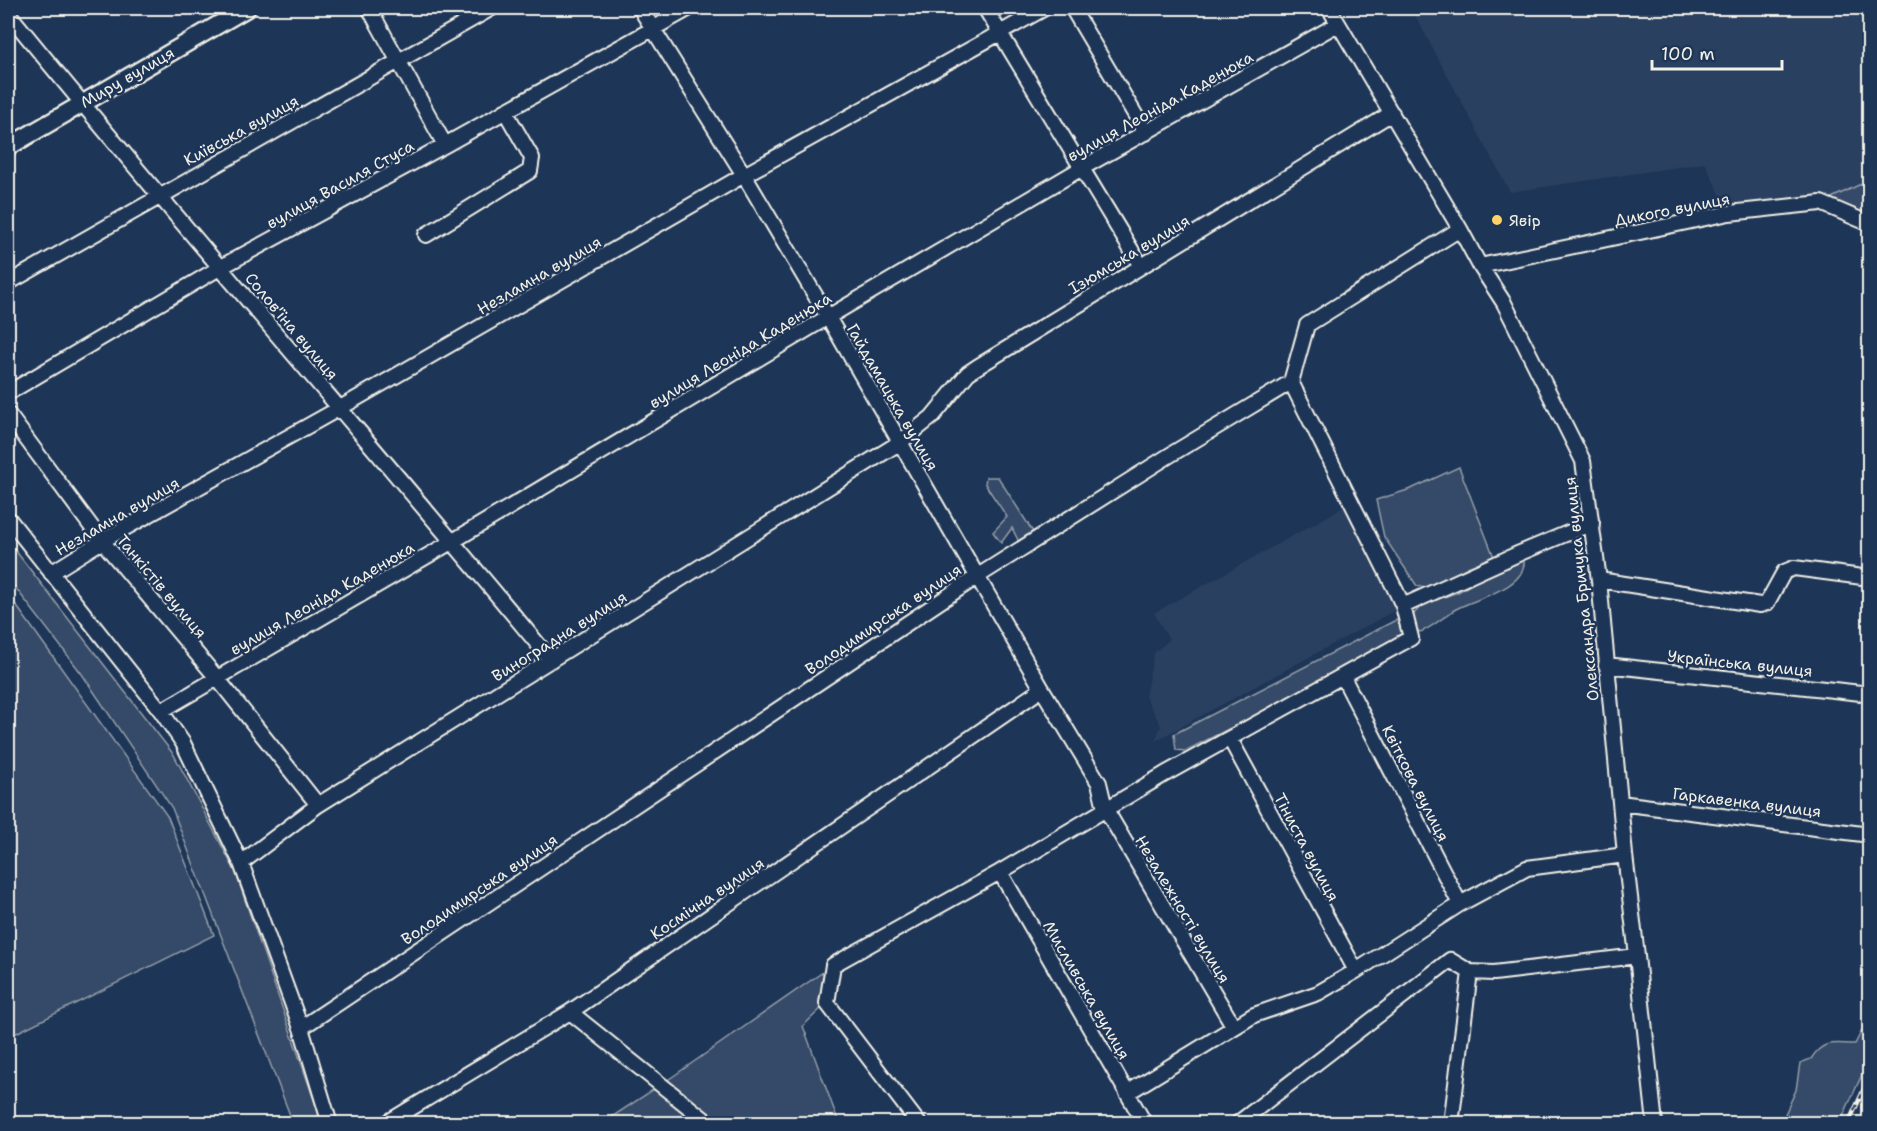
<svg xmlns="http://www.w3.org/2000/svg" width="1877" height="1131" viewBox="0 0 1877 1131" font-family="'Shantell Sans',sans-serif">
  <style>
    .built { fill: #2a4060 }
    .green { fill: #354a67; stroke: #949ea8; stroke-width: 1.5 }
    .lines { fill: none; stroke-linecap: round; stroke-linejoin: round }
    .minor-casing { stroke: #f4f1e8; stroke-width: 18 }
    .major-casing { stroke: #f4f1e8; stroke-width: 21 }
    .minor { stroke: #1d3557; stroke-width: 14 }
    .major { stroke: #1d3557; stroke-width: 16 }
    .rail-casing { stroke: #f4f1e8; stroke-width: 4.5 }
    .rail { stroke: #1d3557; stroke-width: 2; stroke-dasharray: 7; stroke-linecap: butt }
    .poi-dot { fill: #ffd166; stroke: #1d3557; stroke-width: 2 }
    .labels { text-anchor: middle; stroke-width: 5; stroke-linejoin: round; paint-order: stroke }
    .street-label { font-size: 16px; fill: #f4f1e8; stroke: #1d3557 }
    .poi-label { font-size: 16px; fill: #f4f1e8; stroke: #1d3557; text-anchor: start }
  </style>
  <rect width="100%" height="100%" fill="#1d3557"/>
  <filter id="ink" filterUnits="userSpaceOnUse"><feTurbulence type="fractalNoise" baseFrequency=".0167" numOctaves="2"/><feDisplacementMap in="SourceGraphic" scale="12" xChannelSelector="R" yChannelSelector="G"/><feConvolveMatrix kernelMatrix="1 2 1 2 8 2 1 2 1" color-interpolation-filters="sRGB"/></filter>
  <g filter="url(#ink)">
    <path class="built" d="M1411 8H1869V179L1821 203 1729 213 1705 163 1510 192Z
      M1353 502 1403 606 1155 741 1161 726 1145 696 1154 653 1169 640 1154 613Z"/>
    <path class="green" d="M1869 179V224L1821 203 1863 183Z
      M1459 467 1494 557 1468 567 1428 588 1417 586 1384 537 1376 500 1411 489Z
      M986 477H998L1035 535 1020 544 1012 528 1001 543 993 532 1007 517 985 484Z
      M8 541 174 755 235 871 322 1123H293L172 808 82 674 8 578Z
      M1518 557 1524 559C1528 588 1476 598 1456 609 1444 616 1432 628 1420 632L1415 628 1412 621 1413 615 1422 605 1458 592Z
      M8 594 168 817 214 935 8 1037Z
      M1396 620 1404 631 1370 657 1185 751 1176 750 1174 734Z
      M833 965 827 1003 803 1026 839 1123 601 1124 662 1084Z
      M1869 1017V1059L1840 1123H1781L1796 1090 1800 1063 1811 1059C1823 1039 1834 1044 1855 1044Z"/>
    <g class="lines">
      <defs>
        <path id="minor" d="M369 8 445 145
          M640 8 744 175 828 317 1042 689 1099 783 1105 808 1234 1027
          M985 8 1141 266
          M1072 8 1146 133
          M1329 8 1460 229 1480 266 1504 303 1583 461 1599 580 1625 855 1637 956 1655 1124
          M8 13C185 231 372 443 551 660
          M426 235 530 171 532 158 505 111
          M1480 266 1729 213 1821 203 1870 224
          M8 283 492 8
          M8 393 221 267 445 145 690 8
          M8 414 102 541 217 678 318 805
          M8 518 161 711 183 743 241 863 301 1028 330 1124
          M51 573 102 541 340 408 744 175 1045 8
          M1599 580 1760 605 1767 603 1784 572 1794 568 1870 578
          M1403 606 1520 553 1592 523
          M1606 665 1870 694
          M1343 677 1460 904
          M161 711 453 541 828 317 1082 168 1338 24
          M1230 739 1356 971
          M1620 803 1870 835
          M241 863 318 805 899 443 932 417 968 373 977 367 1392 113
          M1000 872 1145 1124
          M570 1012 710 1124
          M301 1028 978 576 1170 455 1291 382 1307 325 1460 229
          M1127 1093 1254 1015 1318 993 1356 971 1460 904 1527 868 1625 855
          M385 1124 570 1012 1042 689
          M919 1124 827 1003 833 965 1000 872 1165 774 1411 638 1403 606 1396 591 1291 382
          M1237 1124 1450 960 1470 972 1494 973 1637 956
          M1451 1124 1470 972"/>
        <path id="major" d="M8 147 247 8"/>
      </defs>
      <use href="#minor" class="minor-casing"/>
      <use href="#major" class="major-casing"/>
      <use href="#minor" class="minor"/>
      <use href="#major" class="major"/>
      <defs>
        <path id="rail" d="M1848 1124 1870 1076"/>
      </defs>
      <use href="#rail" class="rail-casing"/>
      <use href="#rail" class="rail"/>
    </g>
  </g>
  <circle class="poi-dot" cx="1497" cy="220" r="6"/>
  <g class="labels">
    <g class="street-label">
      <text transform="translate(127 77) rotate(-30)" y="6">Миру вулиця</text>
      <text transform="translate(1160 106) rotate(-29)" y="6">вулиця Леоніда Каденюка</text>
      <text transform="translate(241 130) rotate(-29)" y="6">Київська вулиця</text>
      <text transform="translate(340 184) rotate(-29)" y="6">вулиця Василя Стуса</text>
      <text transform="translate(1672 209) rotate(-11)" y="6">Дикого вулиця</text>
      <text transform="translate(1129 254) rotate(-31)" y="6">Ізюмська вулиця</text>
      <text transform="translate(539 275) rotate(-30)" y="6">Незламна вулиця</text>
      <text transform="translate(292 326) rotate(50)" y="6">Солов'їна вулиця</text>
      <text transform="translate(740 350) rotate(-31)" y="6">вулиця Леоніда Каденюка</text>
      <text transform="translate(893 397) rotate(60)" y="6">Гайдамацька вулиця</text>
      <text transform="translate(117 516) rotate(-30)" y="6">Незламна вулиця</text>
      <text transform="translate(162 586) rotate(50)" y="6">Танкістів вулиця</text>
      <text transform="translate(1581 589) rotate(-96)" y="6">Олександра Бричука вулиця</text>
      <text transform="translate(322 598) rotate(-30)" y="6">вулиця Леоніда Каденюка</text>
      <text transform="translate(883 619) rotate(-34)" y="6">Володимирська вулиця</text>
      <text transform="translate(559 636) rotate(-32)" y="6">Виноградна вулиця</text>
      <text transform="translate(1740 663) rotate(6)" y="6">Українська вулиця</text>
      <text transform="translate(1416 783) rotate(63)" y="6">Квіткова вулиця</text>
      <text transform="translate(1747 802) rotate(7)" y="6">Гаркавенка вулиця</text>
      <text transform="translate(1307 847) rotate(62)" y="6">Тіниста вулиця</text>
      <text transform="translate(479 889) rotate(-34)" y="6">Володимирська вулиця</text>
      <text transform="translate(707 898) rotate(-34)" y="6">Космічна вулиця</text>
      <text transform="translate(1183 909) rotate(59)" y="6">Незалежності вулиця</text>
      <text transform="translate(1087 990) rotate(60)" y="6">Мисливська вулиця</text>
    </g>
    <g class="poi-label">
      <text x="1509" y="226">Явiр</text>
    </g>
  </g>
  <rect width="1877" height="1131" fill="none" stroke="#1d3557" stroke-width="30"/>
  <rect x="15" y="15" width="1847" height="1101" fill="none" stroke="#f4f1e8" stroke-width="2" filter="url(#ink)"/>
  <path d="M1652 60v9h130v-9" fill="none" stroke="#f4f1e8" stroke-width="3"/>
  <text x="1661" y="60" font-size="18" fill="#f4f1e8" stroke="#1d3557" stroke-width="4.5" paint-order="stroke">100 m</text>
</svg>
